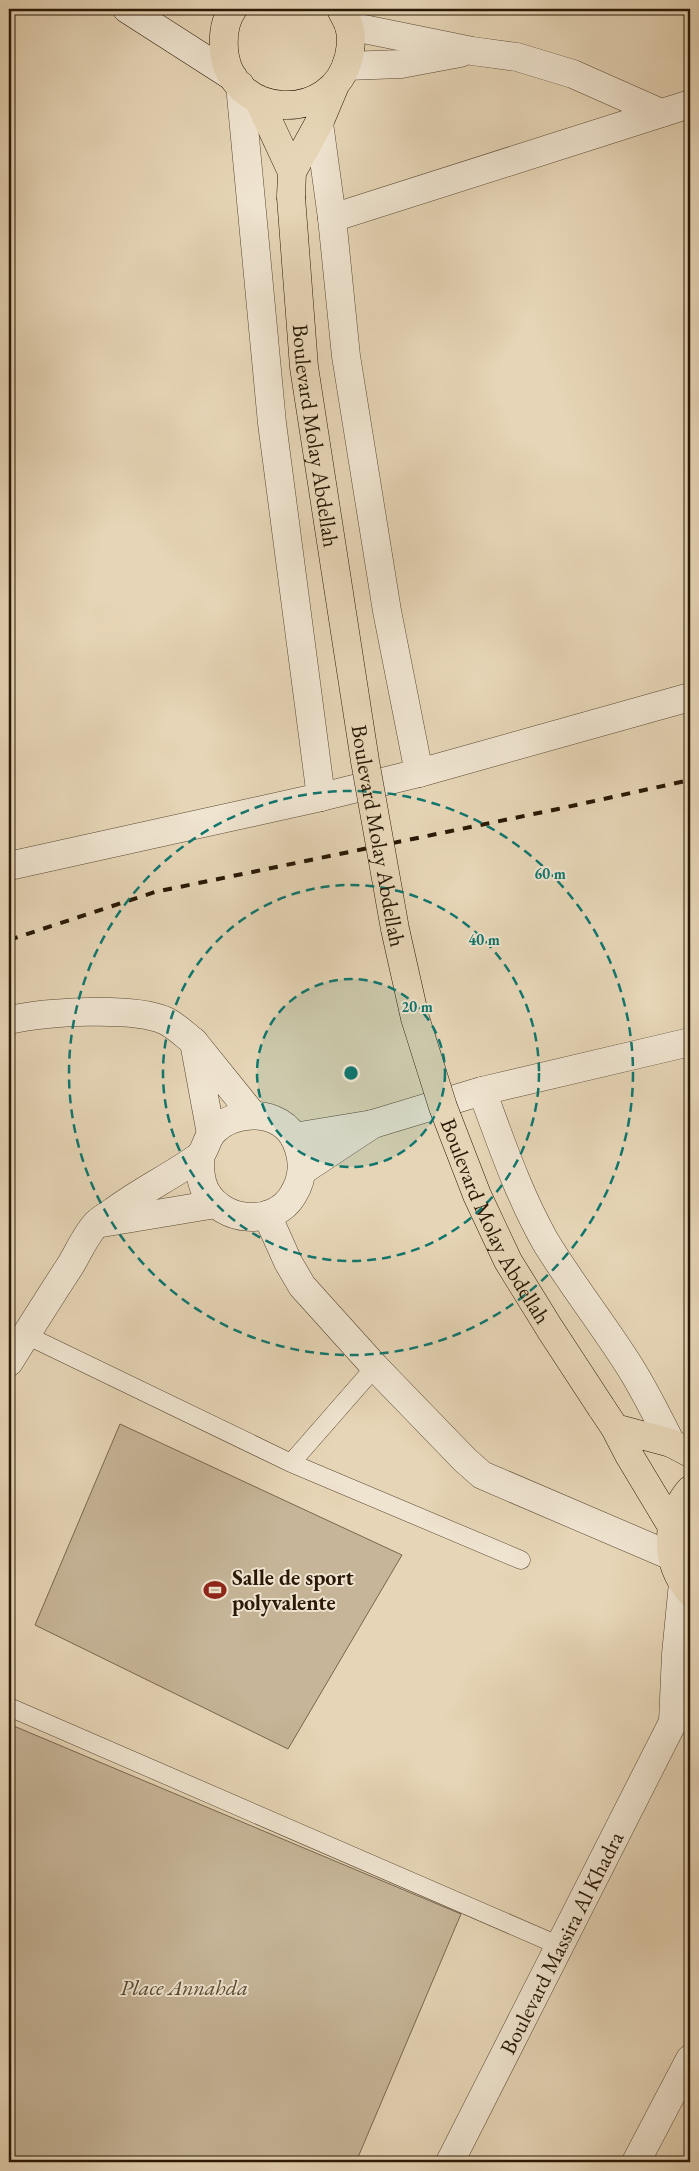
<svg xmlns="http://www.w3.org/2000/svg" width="699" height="2171" viewBox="0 0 699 2171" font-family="'EB Garamond',serif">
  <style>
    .green { fill: #c6b598; stroke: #78664e }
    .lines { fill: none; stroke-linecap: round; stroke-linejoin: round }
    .service-casing { stroke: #584731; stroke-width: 19 }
    .minor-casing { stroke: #584731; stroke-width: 29 }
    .secondary-casing { stroke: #291805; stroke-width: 29 }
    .primary-casing { stroke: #291805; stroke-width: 29 }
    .service { stroke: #efe4d0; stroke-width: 18 }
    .minor { stroke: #efe4d0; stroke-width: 28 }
    .secondary { stroke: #efe4d0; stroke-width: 28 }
    .primary { stroke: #e6d5b6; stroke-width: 28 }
    .rail { stroke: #291805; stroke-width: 4; stroke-dasharray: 9 9; stroke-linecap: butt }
    .primary-bridge-casing { stroke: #291805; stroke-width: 29; stroke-linecap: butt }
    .primary-bridge { stroke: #e6d5b6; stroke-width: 28 }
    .ring { fill: none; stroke: #0f766e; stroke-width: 2.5; stroke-dasharray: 9 6 }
    .labels { text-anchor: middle; stroke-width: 4; stroke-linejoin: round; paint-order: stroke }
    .street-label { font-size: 22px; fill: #291805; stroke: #efe4d0 }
    .poi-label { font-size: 22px; font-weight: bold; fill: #291805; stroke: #efe4d0; text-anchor: start }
    .park-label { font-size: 22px; font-style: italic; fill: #584731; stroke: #efe4d0 }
    .centre { fill: #0f766e; stroke: #efe4d0; stroke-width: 2.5 }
    .ring-label { font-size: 15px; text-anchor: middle; font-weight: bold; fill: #0f766e; stroke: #efe4d0; stroke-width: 4; stroke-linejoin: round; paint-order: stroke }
  </style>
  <rect width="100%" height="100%" fill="#e6d5b6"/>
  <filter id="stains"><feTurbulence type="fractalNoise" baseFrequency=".004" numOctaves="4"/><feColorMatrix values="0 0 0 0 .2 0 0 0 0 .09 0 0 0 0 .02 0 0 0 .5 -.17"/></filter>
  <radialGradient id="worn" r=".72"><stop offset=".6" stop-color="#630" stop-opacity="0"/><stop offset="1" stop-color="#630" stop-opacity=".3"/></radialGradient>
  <path class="green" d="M120 1424 402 1555 288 1749 35 1625Z
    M9 1724 461 1914 356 2162H9Z"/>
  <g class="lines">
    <defs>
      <path id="service" d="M26 1335 291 1463 521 1560
        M291 1463 375 1367
        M9 1707 560 1946"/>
      <g id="minor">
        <path d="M349 26 472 51 517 57 573 74 661 113"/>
        <path d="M346 66 401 64 460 53"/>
        <path d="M240 85 272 423 321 797"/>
        <path d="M319 123 332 218 346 356 387 611 419 773"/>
        <path d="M332 218 690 104"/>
        <path d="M9 866 321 797 419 773 690 697"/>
        <path d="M9 1020C45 1012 133 1006 166 1021 176 1026 185 1035 194 1042"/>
        <path d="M482 1091C501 1142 518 1193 545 1241 571 1284 603 1324 630 1367 645 1391 658 1417 671 1443"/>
        <path d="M373 1124 482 1091 690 1042"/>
        <path d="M211 1134 194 1042 252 1114"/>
        <path d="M294 1137 373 1124 302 1171"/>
        <path d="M267 1215 288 1262 302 1286 375 1367 465 1460 482 1475 671 1556"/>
        <path d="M102 1223 216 1204"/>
        <path d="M9 1362C29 1330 49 1298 70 1266 78 1253 85 1236 96 1224 101 1219 108 1215 114 1211 141 1191 170 1177 197 1158 205 1153 206 1140 212 1133 234 1108 281 1109 296 1141 304 1160 304 1177 293 1195 274 1227 222 1223 205 1190 200 1179 200 1169 200 1157"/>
        <path d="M673 1722 676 1654 683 1583"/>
        <path id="s1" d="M450 2162 673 1722 690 1702"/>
        <path d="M636 2162 690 2059"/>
      </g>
      <path id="secondary" d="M127 9 233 77"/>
      <path id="primary" d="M233 9C225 20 223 35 224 49 229 120 334 125 349 56 351 47 352 36 349 26 347 20 343 14 341 9
        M258 99 292 172
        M291 197 292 172 319 123 335 85
        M601 1407 615 1428 629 1455 671 1525
        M615 1428 671 1443 690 1453
        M690 1490C665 1519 664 1562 690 1592"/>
    </defs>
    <use href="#service" class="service-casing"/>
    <use href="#minor" class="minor-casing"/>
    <use href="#secondary" class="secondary-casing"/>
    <use href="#primary" class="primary-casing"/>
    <use href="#service" class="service"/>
    <use href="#minor" class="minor"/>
    <use href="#secondary" class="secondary"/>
    <use href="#primary" class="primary"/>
    <path class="rail" d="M9 940 155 892 558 809 690 780"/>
    <defs>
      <g id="primary-bridge">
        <path id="s2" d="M291 197 304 367 365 761 395 929 415 1018 443 1107 477 1195 508 1261 550 1329 601 1407"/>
      </g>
    </defs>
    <use href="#primary-bridge" class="primary-bridge-casing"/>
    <use href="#primary-bridge" class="primary-bridge"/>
  </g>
  <circle cx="351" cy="1073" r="94" fill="#0f766e" fill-opacity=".12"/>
  <g class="ring">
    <circle cx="351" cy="1073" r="94"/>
    <circle cx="351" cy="1073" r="188"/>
    <circle cx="351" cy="1073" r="282"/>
  </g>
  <defs>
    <symbol id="stadium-bare" viewBox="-9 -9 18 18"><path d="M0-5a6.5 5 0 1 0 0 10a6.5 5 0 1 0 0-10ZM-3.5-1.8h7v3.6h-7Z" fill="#8f2418" stroke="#efe4d0" stroke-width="2.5" paint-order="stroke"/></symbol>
  </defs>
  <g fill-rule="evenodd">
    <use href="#stadium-bare" x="199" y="1574" width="32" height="32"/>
  </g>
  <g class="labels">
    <g class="street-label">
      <text dy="8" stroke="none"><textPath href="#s2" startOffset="240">Boulevard Molay Abdellah</textPath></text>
      <text dy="8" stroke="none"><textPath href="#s2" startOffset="645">Boulevard Molay Abdellah</textPath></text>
      <text dy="8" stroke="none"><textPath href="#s2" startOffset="1050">Boulevard Molay Abdellah</textPath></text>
      <text dy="8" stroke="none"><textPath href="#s1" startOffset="246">Boulevard Massira Al Khadra</textPath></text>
    </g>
    <g class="poi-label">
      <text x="232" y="1585">Salle de sport<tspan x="232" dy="25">polyvalente</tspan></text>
    </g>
    <g class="park-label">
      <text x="184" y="1995">Place Annahda</text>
    </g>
  </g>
  <circle cx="351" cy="1073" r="8" class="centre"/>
  <g class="ring-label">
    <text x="550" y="879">60 m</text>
    <text x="484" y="945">40 m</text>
    <text x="417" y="1012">20 m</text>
  </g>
  <rect width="699" height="2171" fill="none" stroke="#e6d5b6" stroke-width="30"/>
  <rect x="10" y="10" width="679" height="2151" fill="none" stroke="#291805" stroke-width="2.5"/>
  <rect x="15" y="15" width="669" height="2141" fill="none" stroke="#291805"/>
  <rect width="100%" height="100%" filter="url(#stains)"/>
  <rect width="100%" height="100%" fill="url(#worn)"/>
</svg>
